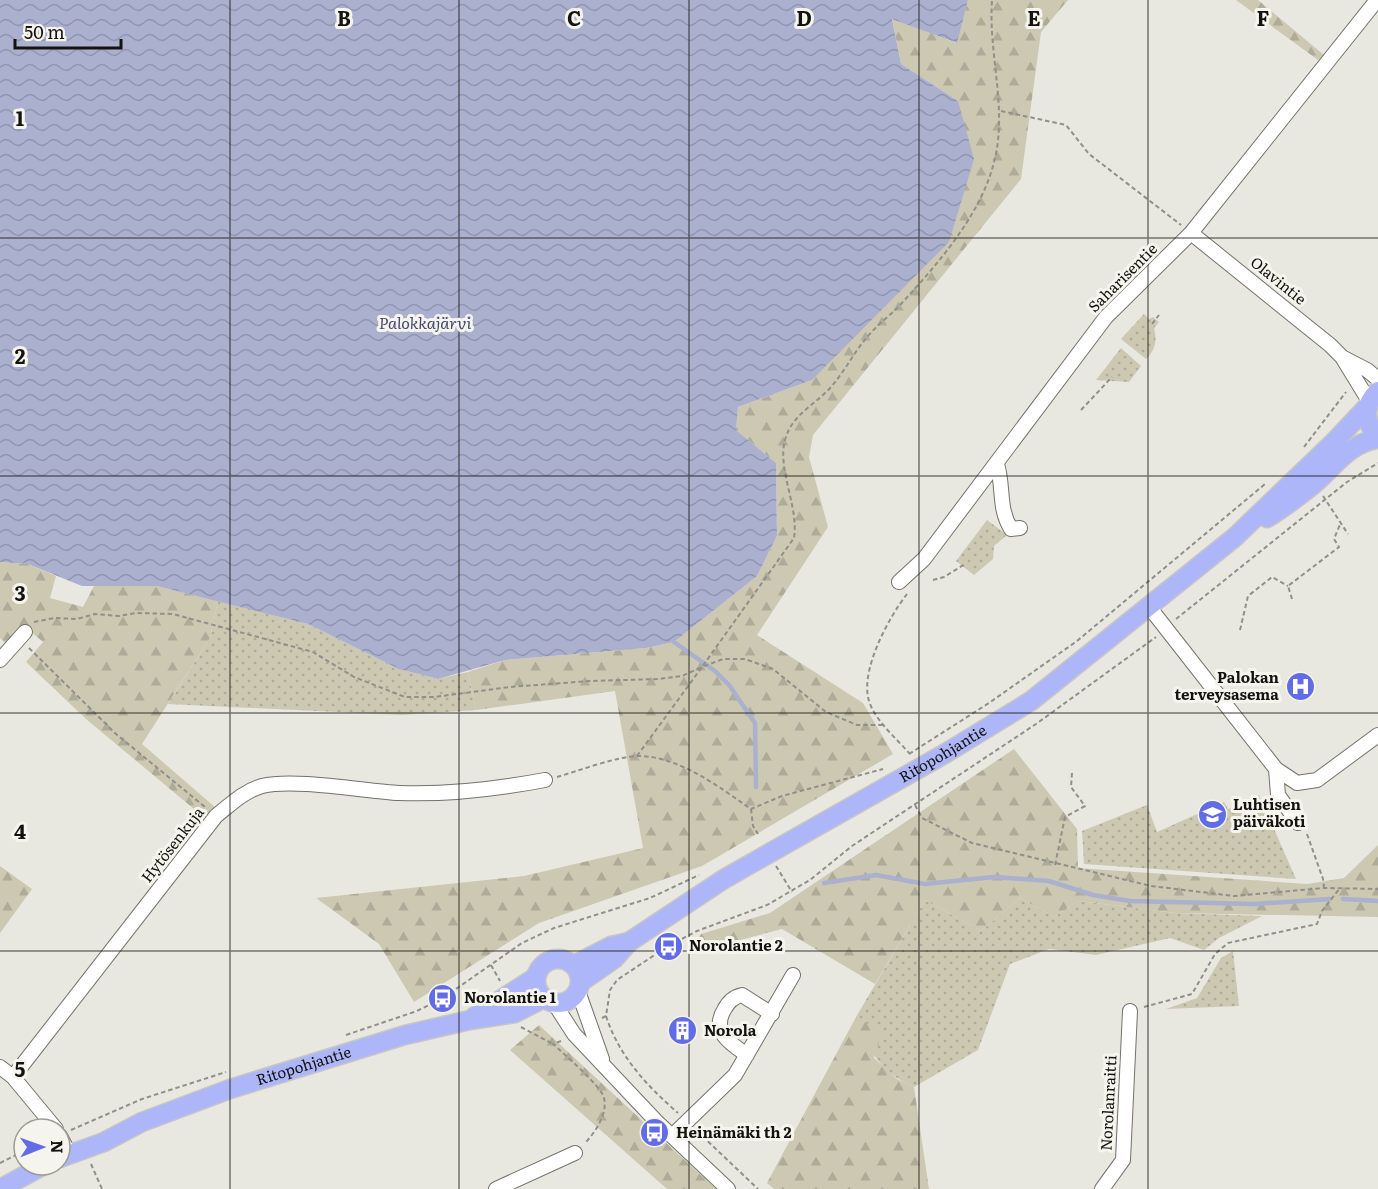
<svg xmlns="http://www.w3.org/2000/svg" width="1378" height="1189" viewBox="0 0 1378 1189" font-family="Literata,serif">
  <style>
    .green { fill: url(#green-dots) }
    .forest { fill: url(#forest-firs) }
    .water { fill: url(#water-waves) }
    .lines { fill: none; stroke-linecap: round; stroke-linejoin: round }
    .stream { stroke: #aab0ce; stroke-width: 4.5 }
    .minor-casing { stroke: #73726b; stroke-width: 16 }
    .major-casing { stroke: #c7c6c6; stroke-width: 21 }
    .path { stroke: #908f89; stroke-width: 2; stroke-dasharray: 4.5 3; stroke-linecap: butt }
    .minor { stroke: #fff; stroke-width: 14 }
    .major { stroke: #adb6f8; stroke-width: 18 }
    .grid { fill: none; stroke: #141311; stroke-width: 1.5; stroke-opacity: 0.55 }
    .labels { text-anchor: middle; stroke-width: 6; stroke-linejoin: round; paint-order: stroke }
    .street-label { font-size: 15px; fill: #141311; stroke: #f6f5ed }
    .poi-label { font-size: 15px; font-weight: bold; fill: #141311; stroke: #f6f5ed; text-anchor: start }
    .water-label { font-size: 16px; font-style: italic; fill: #414873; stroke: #f6f5ed }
    .grid-label { font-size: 20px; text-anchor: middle; font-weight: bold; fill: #141311; stroke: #f6f5ed; stroke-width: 6; stroke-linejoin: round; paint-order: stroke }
  </style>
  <defs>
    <pattern id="green-dots" width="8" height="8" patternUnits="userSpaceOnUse" patternTransform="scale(1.5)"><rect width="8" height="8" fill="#ccc8b2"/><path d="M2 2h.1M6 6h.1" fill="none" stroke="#aeab98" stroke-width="1.8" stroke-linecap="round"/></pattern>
    <pattern id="forest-firs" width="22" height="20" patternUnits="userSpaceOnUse" patternTransform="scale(1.5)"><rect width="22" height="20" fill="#ccc8b2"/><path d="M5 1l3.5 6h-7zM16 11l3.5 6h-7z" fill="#aeab98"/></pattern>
    <pattern id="water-waves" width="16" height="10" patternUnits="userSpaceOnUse" patternTransform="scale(1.5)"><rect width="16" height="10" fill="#aab0ce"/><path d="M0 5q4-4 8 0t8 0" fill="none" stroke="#9196b0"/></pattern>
  </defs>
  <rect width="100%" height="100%" fill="#e9e8e0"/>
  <path class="green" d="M1144 314 1149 319 1153 317 1159 322 1154 328C1157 340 1156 350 1146 359L1121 339Z
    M1121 348 1141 366 1129 382 1096 380Z
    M987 520 1007 535 994 546 993 559 974 575 956 561Z
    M218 601 308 624 399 669 438 679 468 672 476 710 402 715 168 704 210 638Z
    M1259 795 1296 879 1084 864 1082 831 1147 805 1157 832 1224 802 1228 809Z
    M1020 898 1054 917 1078 901 1176 913 1262 916 1219 938 1204 950 1170 938 1096 955 1049 949 1010 964 978 1050 914 1087C878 1071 870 1051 856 1017L925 900 981 931Z
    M1233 951 1239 1006 1166 1009 1197 998 1221 958Z"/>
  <path class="forest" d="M968 0H1068L1041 32 1021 179 813 435 809 457 828 527 757 635 863 703 893 754 702 866 539 923 414 1002 379 944 316 898 524 876 643 848 615 691 476 710 468 672 505 660 646 648 674 642 757 576 777 536 776 463 736 430 738 407 812 380 958 101 901 64 892 18 956 43Z
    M1236 0H1258L1324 55 1318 60Z
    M0 562 28 564 56 576 50 598 83 607 94 586H157L218 601 210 638 142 744 216 808 206 819 86 719 26 662 43 642 29 630 8 646 0 638Z
    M1014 749 1077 829 1078 868 1307 884 1344 878 1378 845V917L1176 913 1078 901 1054 917 1020 898 981 931 925 900 875 984 782 929 691 953 701 934 770 913Z
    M0 866 32 889 0 933Z
    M856 1017 882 1032 874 1058 897 1079 914 1087 929 1189H774L767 1183Z
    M539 1025 716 1189H667L510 1050Z"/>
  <path class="water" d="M0 0H968L957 43 892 19 901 64 958 101 974 159 949 242 812 380 738 407 736 430 776 463 777 536 757 576 674 642 646 648 505 660 438 679 399 669 308 624 157 586H82L28 564 0 562Z"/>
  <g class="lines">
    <path class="stream" d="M674 642 715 671 729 685 755 723 756 787
      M824 883 876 875 925 884 994 877 1049 881 1093 895 1130 901 1255 904 1330 899
      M1343 899 1378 901"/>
    <defs>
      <path id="minor" d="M1191 233 1330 345 1342 357 1369 401
        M1342 357 1367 370 1378 379
        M997 464C1004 487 998 508 1011 529L1020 528
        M899 582 924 559 1106 317 1191 233 1377 0
        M1150 608 1276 769 1278 795 1298 823
        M0 660 25 632
        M1276 769 1297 783 1317 780 1378 735
        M578 991 602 1059
        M554 1003 574 1034 656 1121 728 1189
        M747 1055C731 1044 711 1032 724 1010 728 1002 733 997 742 995L772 1014
        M0 1067 13 1077 56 1129
        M13 1077 216 816C231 804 244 791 262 786 294 778 364 791 399 793 448 795 497 789 545 780
        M60 1136 69 1153
        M672 1136 735 1075 793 975
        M496 1189 575 1153
        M1102 1189 1123 1160 1130 1011"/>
      <g id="major">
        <path d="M1378 391C1364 404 1363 422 1378 435"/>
        <path d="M1267 518C1284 508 1299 496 1314 484 1335 466 1349 443 1378 439"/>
        <circle cx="558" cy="981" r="22"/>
        <path d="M574 965 611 946 629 942"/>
        <path id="s1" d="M581 982 614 959 629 942 724 879 946 753 1031 701 1235 537 1336 440 1367 407"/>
        <path d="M474 1017 536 977"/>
        <path id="s2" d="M60 1158 104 1142 142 1122 230 1089 405 1035 470 1020 515 1013 544 998"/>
        <path d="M0 1189 44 1165"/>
      </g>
    </defs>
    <use href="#minor" class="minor-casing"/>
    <use href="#major" class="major-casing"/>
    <path class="path" d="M1001 111 1066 125 1089 154 1181 225
      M1152 324 1159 315
      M1081 410 1112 377
      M1304 447 1346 392
      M1323 496 1348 534
      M933 580 944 577 965 564
      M907 594C889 617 862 667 868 697 872 718 896 738 910 754
      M1292 599 1288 586 1339 547 1334 539 1341 522
      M1176 619 1347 482 1378 463
      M34 622 54 618 77 619 95 614 119 616 136 613 173 614 313 652 354 677 405 697H434L510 687 590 681 658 679 682 676 702 667 794 538C799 507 777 469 785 440 792 414 814 406 831 387 845 371 854 352 868 336 878 324 891 315 901 304 936 266 979 217 993 166 1009 111 988 56 992 0
      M1240 630 1248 596 1272 577 1288 586
      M29 648 116 734 205 807
      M909 754 989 703 1077 641 1265 484
      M637 756 702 667 723 659H745L773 669 826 712 857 725H883
      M557 777C578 771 618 756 638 756 679 756 719 787 751 809L782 796 883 769
      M915 805 922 818 972 843 1151 886 1234 896 1324 888 1378 889
      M751 809 753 826 758 834
      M1307 834 1323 879 1324 888
      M1055 865 1065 817 1085 806 1071 787 1072 773
      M776 866 792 892
      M491 965 500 981
      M1144 1007 1192 994 1215 954 1228 943 1317 924 1322 911 1340 888
      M606 1016C619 1056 646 1085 678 1113
      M602 1018 606 1016 610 990 617 980 668 946 697 931 767 905 810 880 852 846 1036 724 1156 637
      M521 1027 553 1044
      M346 1035 417 1011 443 998 522 943 554 928 650 898 699 875
      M561 1041 553 1044C563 1053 602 1087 604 1098 608 1113 595 1133 585 1143
      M71 1130 142 1099 226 1072
      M697 1131 758 1189
      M0 1163 24 1151
      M91 1164 102 1189"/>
    <use href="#minor" class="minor"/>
    <use href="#major" class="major"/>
  </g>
  <path class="grid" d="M230 0V1189M459 0V1189M689 0V1189M919 0V1189M1148 0V1189M0 238H1378M0 476H1378M0 713H1378M0 951H1378"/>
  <defs>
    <symbol id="hospital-disc" viewBox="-11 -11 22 22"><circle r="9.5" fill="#626de5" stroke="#f6f5ed"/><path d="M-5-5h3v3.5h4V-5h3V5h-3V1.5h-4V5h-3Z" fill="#fff"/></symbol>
    <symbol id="school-disc" viewBox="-11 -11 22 22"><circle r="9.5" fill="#626de5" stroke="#f6f5ed"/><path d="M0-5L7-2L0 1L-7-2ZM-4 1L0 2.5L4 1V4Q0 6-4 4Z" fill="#fff"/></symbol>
    <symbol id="bus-disc" viewBox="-11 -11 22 22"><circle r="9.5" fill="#626de5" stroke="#f6f5ed"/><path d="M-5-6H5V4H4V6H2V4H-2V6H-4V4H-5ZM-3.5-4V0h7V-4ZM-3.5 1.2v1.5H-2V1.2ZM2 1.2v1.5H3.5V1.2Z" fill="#fff"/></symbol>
    <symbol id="building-disc" viewBox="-11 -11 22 22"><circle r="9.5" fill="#626de5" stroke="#f6f5ed"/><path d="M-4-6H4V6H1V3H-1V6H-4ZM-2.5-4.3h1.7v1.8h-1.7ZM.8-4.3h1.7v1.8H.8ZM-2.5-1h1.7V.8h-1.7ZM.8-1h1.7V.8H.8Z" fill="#fff"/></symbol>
  </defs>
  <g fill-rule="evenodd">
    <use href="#hospital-disc" x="1284" y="670" width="33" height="33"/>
    <use href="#school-disc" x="1196" y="798" width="33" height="33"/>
    <use href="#bus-disc" x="652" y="930" width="33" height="33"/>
    <use href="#bus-disc" x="426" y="982" width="33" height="33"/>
    <use href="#building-disc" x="666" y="1014" width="33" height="33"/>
    <use href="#bus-disc" x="638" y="1116" width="33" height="33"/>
  </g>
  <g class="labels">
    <g class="street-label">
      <text transform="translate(1123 278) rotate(-45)" y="5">Saharisentie</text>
      <text transform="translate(1278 281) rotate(39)" y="5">Olavintie</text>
      <text dy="5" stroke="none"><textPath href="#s1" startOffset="429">Ritopohjantie</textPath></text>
      <text transform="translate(173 845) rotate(-52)" y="5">Hytösenkuja</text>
      <text dy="5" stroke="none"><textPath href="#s2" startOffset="261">Ritopohjantie</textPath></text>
      <text transform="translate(1109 1103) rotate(-87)" y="5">Norolanraitti</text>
    </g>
    <g class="poi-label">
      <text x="1279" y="683" text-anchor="end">Palokan<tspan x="1279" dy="17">terveysasema</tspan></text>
      <text x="1233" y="810">Luhtisen<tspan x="1233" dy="17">päiväkoti</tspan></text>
      <text x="689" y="951">Norolantie 2</text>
      <text x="464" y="1003">Norolantie 1</text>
      <text x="704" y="1036">Norola</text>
      <text x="676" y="1138">Heinämäki th 2</text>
    </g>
    <g class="water-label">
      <text x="425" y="329">Palokkajärvi</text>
    </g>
  </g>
  <g class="grid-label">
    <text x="344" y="26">B</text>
    <text x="574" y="26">C</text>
    <text x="804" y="26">D</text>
    <text x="1034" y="26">E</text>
    <text x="1263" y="26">F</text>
    <text x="20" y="126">1</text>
    <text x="20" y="364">2</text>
    <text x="20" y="601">3</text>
    <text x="20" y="839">4</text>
    <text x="20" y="1077">5</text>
  </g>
  <g transform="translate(42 1147) rotate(89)"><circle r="28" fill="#f6f5ed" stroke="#9c9b95" stroke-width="1.5"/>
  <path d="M0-4.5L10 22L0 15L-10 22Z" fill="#626de5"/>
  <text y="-9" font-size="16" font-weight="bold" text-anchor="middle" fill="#141311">N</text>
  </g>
  <path d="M15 39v9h106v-9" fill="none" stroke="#141311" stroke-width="3"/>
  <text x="24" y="39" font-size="18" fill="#141311" stroke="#f6f5ed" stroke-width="4.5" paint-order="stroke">50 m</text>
</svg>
